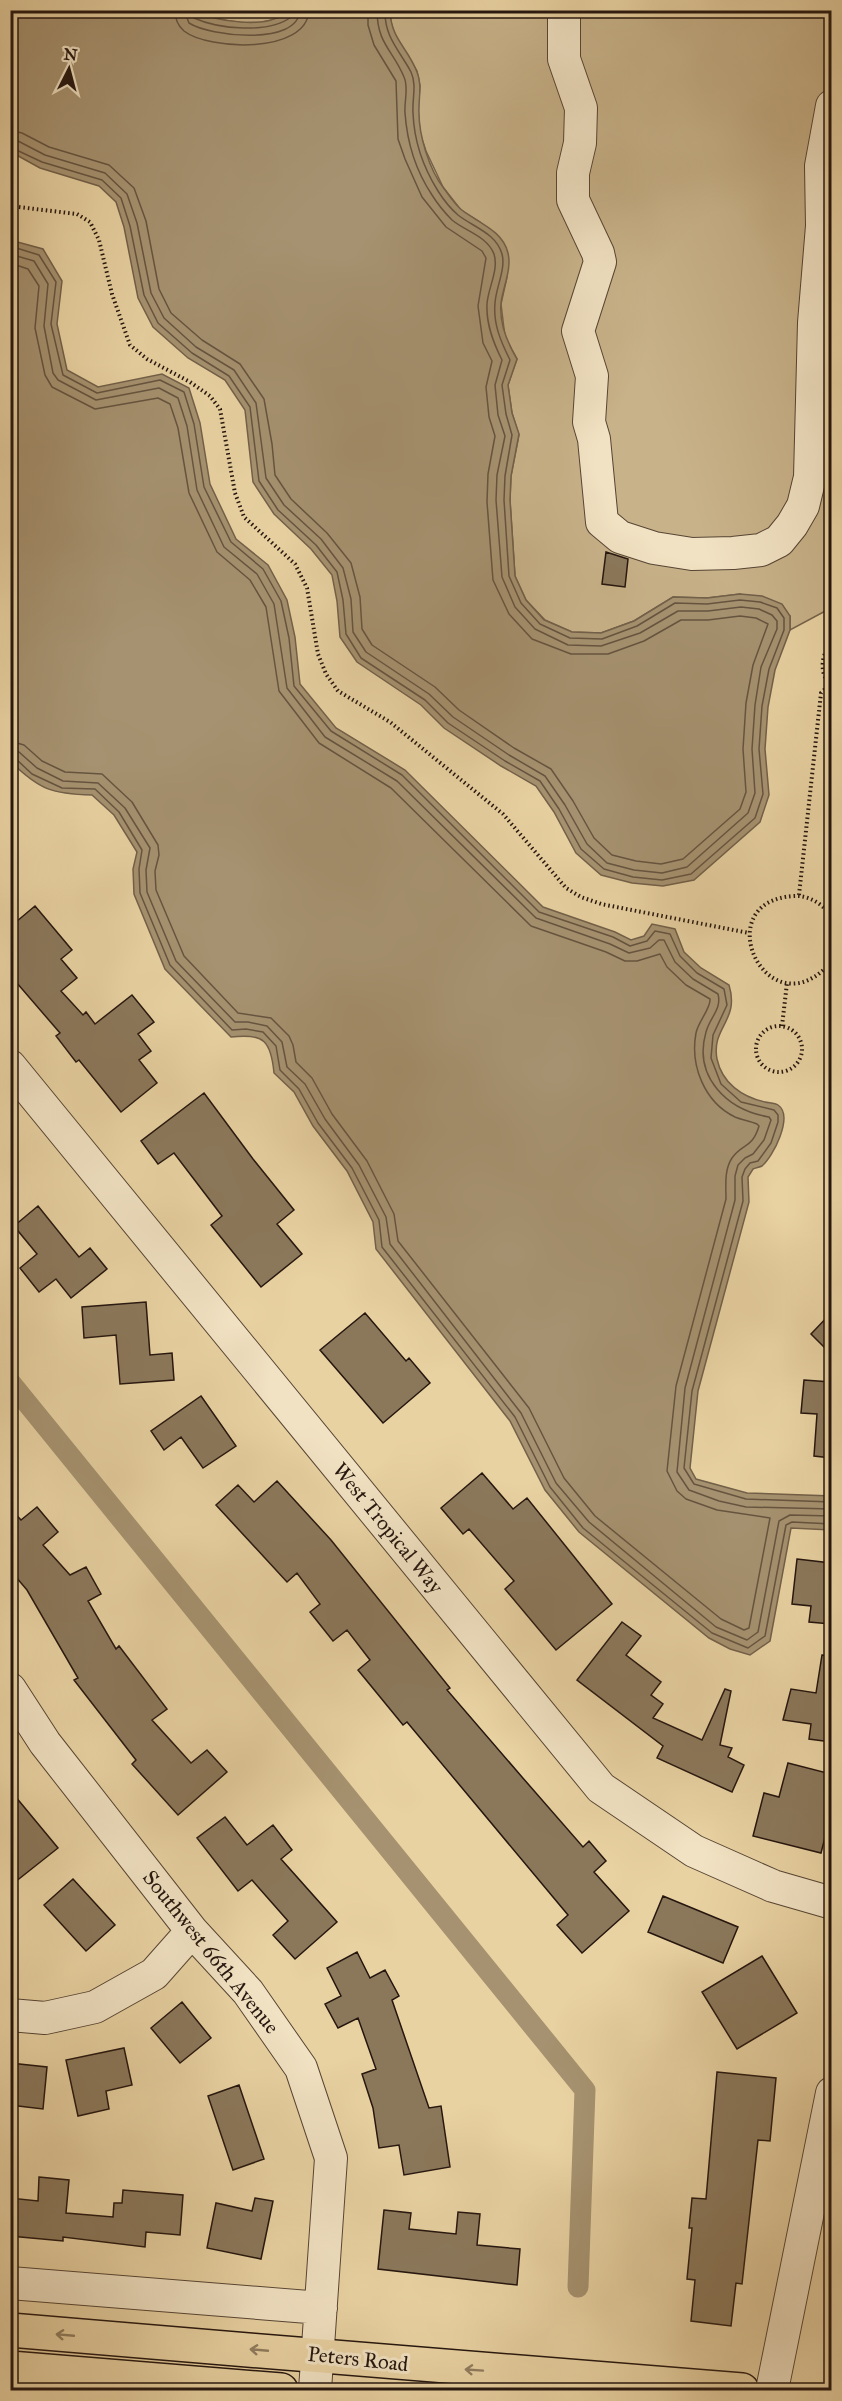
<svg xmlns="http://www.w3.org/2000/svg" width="842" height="2401" viewBox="0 0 842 2401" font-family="'IM FELL Great Primer',serif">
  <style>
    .green { fill: #c8b289; stroke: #76644c; stroke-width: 1.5 }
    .water { fill: #a69270; stroke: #726049; stroke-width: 1.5 }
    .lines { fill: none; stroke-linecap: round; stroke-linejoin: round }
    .shore { stroke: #665440; stroke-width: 1.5 }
    .canal { stroke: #a69270; stroke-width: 21 }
    .building { fill: #8b785b; stroke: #25160f; stroke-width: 1.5 }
    .minor-casing { stroke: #564534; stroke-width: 34 }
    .major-casing { stroke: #25160f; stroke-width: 36 }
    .path { stroke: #25160f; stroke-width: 4; stroke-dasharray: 1.5 3; stroke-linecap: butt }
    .minor { stroke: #f1e2c3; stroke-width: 32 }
    .major { stroke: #e9d2a2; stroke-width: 33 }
    .oneway { stroke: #917d60 }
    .labels { text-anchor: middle; stroke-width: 6; stroke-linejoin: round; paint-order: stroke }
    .street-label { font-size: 21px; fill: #25160f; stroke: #f1e2c3 }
  </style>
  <rect width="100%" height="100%" fill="#e9d2a2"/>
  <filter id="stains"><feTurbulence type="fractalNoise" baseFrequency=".00333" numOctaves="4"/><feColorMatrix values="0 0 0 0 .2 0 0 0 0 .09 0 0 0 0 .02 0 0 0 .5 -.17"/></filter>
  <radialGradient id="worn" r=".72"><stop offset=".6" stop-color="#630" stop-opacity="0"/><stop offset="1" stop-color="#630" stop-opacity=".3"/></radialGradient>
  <path class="green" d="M191 11H288C267 31 216 21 191 11Z
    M390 11H831V608L790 630V616L740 594 707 598 673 597 634 621 601 633 572 632 545 620 526 600 515 576 510 500 511 476 519 435 512 413 508 385 517 359 505 337 501 304 507 277 480 222 461 210 443 187 426 151 420 133 418 109 420 86 417 71 395 37 391 22Z"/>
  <path class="water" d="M191 10C216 21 267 31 288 11H390C391 39 408 48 417 72 422 84 419 96 419 108 418 134 429 170 445 190 450 197 456 206 463 211 479 223 503 231 508 253 512 269 503 287 501 303 499 323 507 342 517 359L508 385 512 413 519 434 511 476 510 500 515 576 526 600 544 620 572 632 601 633 634 621 673 597 707 598 740 594 762 596 782 604 790 616V630L775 670 768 707 765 749 769 795 760 822 694 880 663 886 632 883 601 875 576 853 554 812 536 786 501 766 444 728 421 705 357 662 340 637 337 601 332 575 311 549 274 514 253 482 245 410 225 380 188 358 153 327 138 298 124 227 116 202 99 186 40 168 11 152V11Z
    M10 240 43 249 62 281 57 324 67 370 98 387 162 374 189 388 200 423 210 484 236 539 268 565 287 600 295 637 300 684 336 728 405 770 543 907 615 932 631 940 644 936 652 924 675 929 684 952 701 968 729 985C740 1021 711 1027 717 1059 722 1083 742 1097 765 1102 769 1103 775 1103 778 1105 794 1116 773 1157 762 1166 760 1167 755 1168 753 1169L748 1177 749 1202 698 1391 690 1468 696 1479 747 1493 832 1496 831 1530 791 1528 770 1641 750 1655 730 1649 709 1638 579 1532 545 1490 510 1421 376 1249 373 1222 347 1171 313 1126 294 1092 274 1073C271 1041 264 1033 231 1037L165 969 134 894 133 869 137 852 114 815 92 795C52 794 40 790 11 762Z"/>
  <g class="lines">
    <path class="shore" d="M175 10C175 19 178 26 184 31 208 50 307 55 309 10
      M184 10 189 23C209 36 298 47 300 10
      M192 10 194 18C218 29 269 34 291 17L292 10
      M10 130 22 133 49 147 109 165 134 188 146 221 159 289 171 313 202 340 240 364 264 399 272 444 275 475 291 499 327 533 351 563 360 597 362 629 372 645 435 687 459 710 514 748 551 769 573 801 594 838 612 855 636 861 661 864 683 859 740 809 746 792 743 749 746 703 753 665 768 624 756 618 740 616 708 620H681L644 641 608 654H571L532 639 509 614 493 580 487 502 488 474 495 436 489 417 486 387 492 361 483 343 478 306 486 258 482 251 446 227 422 197 405 159 398 139 396 81 374 45 368 25V10
      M10 140 18 141 45 155 105 173 127 194 137 223 151 293 164 318 196 347 234 370 256 403 266 478 284 505 321 539 343 568 351 599 353 632 366 652 429 694 453 717 509 755 545 776 565 805 587 844 607 863 634 870 662 873 687 867 748 813 755 793 752 749 755 705 761 667 777 629V621L772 615 759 609 741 607 708 611H678L640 633 601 646 568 645 535 629 515 607 502 577 496 500 497 475 505 436 498 415 495 385 502 360C493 342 486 324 487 304 488 288 499 270 494 254 487 236 465 231 452 220 445 213 437 203 432 195 416 171 407 141 405 113 404 101 409 88 404 77 393 50 377 44 377 10
      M10 147 42 162 102 180 121 198 130 226 144 295 158 323 192 353 229 376 250 407 259 481 278 510 316 545 337 572 343 600 346 634 361 658 425 700 448 723 505 761 540 781 559 809 581 849 604 869 633 877 662 880 691 874 755 818 763 794 759 749 762 706 769 669 784 630V618L777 608 760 602 740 600 707 604 675 603 637 626 602 639 570 638 540 624 521 603 509 576 504 500 505 476 512 435 506 414 502 385 510 360C501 342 493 324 495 303 496 287 506 269 502 254 496 233 473 227 458 215 451 209 443 199 438 191 423 167 414 140 413 113 412 99 417 85 411 72 400 51 384 37 385 10
      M10 246 39 255 56 282 51 324 63 375 97 393 160 380 184 392 194 424 204 487 231 542 263 569 281 601 289 638 294 686 331 731 402 775 539 912 613 937 630 946 647 941 655 931 670 934 680 956 697 973 724 989 727 1005 713 1035 711 1058 721 1084 741 1102 774 1110 778 1115V1122L771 1143 758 1161 750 1163 745 1169 742 1177 743 1201 692 1391 684 1468 694 1484 746 1499 832 1502
      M10 254 34 261 48 284 44 326 53 373 58 380 96 400 159 388 178 398 187 426 197 490 224 547 257 574 274 604 287 688 325 737 397 781 536 918 610 944 629 953 650 948 659 940H664L675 962 693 979 718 994C722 1009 710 1017 706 1032 693 1077 727 1110 769 1117L771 1120 764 1140 753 1154 745 1158 738 1165 735 1176V1200L685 1388 677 1472 689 1490 719 1501 746 1507 832 1509
      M10 263 28 269 39 286 35 328 45 375 52 387 95 409 158 398 170 404 178 428 189 493 217 552 250 580 266 607 279 691 319 743 391 788 531 926 606 952 625 961H637L660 954 667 967 686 985 710 999C711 1008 698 1022 696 1033 690 1065 704 1102 735 1117 742 1120 750 1121 757 1124L759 1126C752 1149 743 1143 732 1158 724 1170 726 1186 726 1199L676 1386 667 1471 677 1491 686 1499 717 1510 770 1518 749 1628 744 1630 721 1619 595 1516 564 1478 529 1408 398 1241 394 1214 367 1161 332 1114 312 1078 296 1062 293 1045 289 1036 271 1018 238 1013 184 956 156 890 155 871 159 855 158 845 132 802 102 774 65 772 42 761 24 745 10 741
      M10 750 19 752 37 768 63 781 98 783 125 808 150 848 146 870 147 892 176 961 235 1022H248L267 1026 282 1042 287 1067 305 1084 325 1119 359 1165 386 1217 390 1244 521 1413 556 1483 589 1522 716 1627 747 1640 758 1632 779 1521 790 1515 832 1516
      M10 758 16 759 32 774 62 788 95 789 119 812 142 850 139 869 140 893 170 965 232 1030 246 1029 263 1032 276 1046 280 1070 299 1089 318 1123 352 1168 379 1220 382 1247 515 1417 550 1487 583 1528 712 1633 748 1648 765 1636 786 1525 792 1522 832 1524"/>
    <path class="canal" d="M10 1382 585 2090 578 2287"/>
  </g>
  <path class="building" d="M606 552 628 559 625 587 602 584Z
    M35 906 72 950 61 959 77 978 61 991 83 1015 86 1012 95 1024 132 995 154 1022 138 1034 151 1051 139 1060 157 1083 121 1112 79 1060 76 1062 56 1036 60 1033 10 975V927Z
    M204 1093 253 1159 294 1210 277 1224 302 1254 261 1287 211 1225 222 1216 174 1153 158 1164 141 1141Z
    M38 1206 79 1257 90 1248 107 1269 71 1298 56 1279 39 1292 20 1268 37 1254 14 1226Z
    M146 1302 150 1355 172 1353 174 1380 120 1384 116 1335 84 1338 82 1307Z
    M365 1313 406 1361 409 1358 430 1383 383 1423 320 1350Z
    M831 1313V1354L811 1334Z
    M804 1380 831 1382V1458L814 1456 817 1414 801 1413Z
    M201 1396 236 1446 203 1468 181 1437 164 1450 151 1431Z
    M482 1473 513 1509 527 1498 612 1604 556 1650 505 1589 514 1581 469 1529 463 1534 441 1508Z
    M277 1481 331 1540 450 1688 447 1690 522 1777 583 1847 589 1841 606 1861 594 1872 629 1911 582 1953 557 1925 568 1915 407 1722 403 1725 358 1670 370 1660 347 1630 333 1641 310 1612 320 1604 297 1573 287 1582 216 1505 238 1485 254 1502Z
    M37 1507 58 1532 43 1545 70 1575 86 1567 101 1594 88 1601 116 1649 119 1646 167 1709 152 1720 191 1763 207 1750 227 1772 178 1815 132 1764 136 1760 74 1680 78 1678 27 1590 10 1570V1508L21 1520Z
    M797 1559 831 1563V1624L809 1622 811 1606 792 1604Z
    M622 1622 641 1636 626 1655 661 1682 651 1695 663 1704 653 1718 702 1740 725 1689 731 1691 720 1745 732 1748 728 1757 744 1765 732 1792 657 1758 663 1746 577 1680Z
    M822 1655 831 1656V1742L809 1739 811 1724 783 1720 791 1689 816 1693Z
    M788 1763 831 1774V1814L821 1853 753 1836 764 1793 779 1797Z
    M10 1790 58 1848 10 1886Z
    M225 1817 247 1845 273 1825 292 1850 281 1859 337 1922 295 1959 273 1935 288 1921 252 1880 238 1891 197 1838Z
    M73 1879 115 1925 86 1951 44 1905Z
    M663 1896 738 1927 723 1963 648 1932Z
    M357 1952 370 1978 385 1970 399 1996 392 2000 429 2108 441 2106 450 2167 404 2175 399 2145 379 2148 373 2108 362 2074 376 2069 358 2018 338 2028 325 2004 341 1996 327 1968Z
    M762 1956 797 2013 737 2049 702 1992Z
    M182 2002 211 2038 180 2063 151 2028Z
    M124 2048 132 2085 106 2091 109 2109 78 2116 66 2060Z
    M10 2063 47 2067 43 2109 10 2105Z
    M717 2072 776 2078 770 2141 758 2140 742 2284 736 2283 731 2326 691 2321 695 2280 687 2279 692 2228H689L692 2198 706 2199Z
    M239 2085 264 2159 233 2170 208 2096Z
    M39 2177 69 2180 66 2213 113 2217 114 2203H122L123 2190 183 2195 180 2235 146 2232 145 2247 63 2237V2241L10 2236V2198L38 2201Z
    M255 2198 273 2201 261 2259 207 2248 216 2203 252 2211Z
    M384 2210 411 2213 409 2229 456 2234 458 2212 480 2214 477 2245 520 2249 517 2285 378 2269Z"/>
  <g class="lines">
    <defs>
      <path id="minor" d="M564 10V59L581 108 580 143 573 173V200L598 253 600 262 578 331 592 376 589 422 594 439 602 522 620 537 654 548 692 554 733 553 761 550 779 541 792 525 803 506 810 477 814 323 822 226 821 166 832 106
        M10 1066 601 1788 694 1851 773 1886 832 1903
        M10 1689 45 1743 192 1931 248 1992 301 2068 331 2158 315 2390
        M10 2015 45 2018 95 2007 154 1974 192 1931
        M10 2283 321 2308
        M772 2390 832 2093"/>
      <path id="major" d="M10 2330C254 2350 498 2372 742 2390
        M10 2368 281 2390"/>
    </defs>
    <use href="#minor" class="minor-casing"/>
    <use href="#major" class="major-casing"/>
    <path class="path" d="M10 206 77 214 90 222 99 240 112 294 130 345 147 359 190 382 210 396 220 409 235 493 244 517 295 564 307 588 318 654 326 674 338 691 390 722 503 814 566 888 581 897 601 904 749 933
      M832 643C820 655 819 675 832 687
      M799 895 821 693 829 685
      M832 918C825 905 809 895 794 896 704 901 769 1036 832 961
      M756 1049a23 23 0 1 1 46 0a23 23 0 1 1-46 0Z
      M782 1026 787 983"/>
    <use href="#minor" class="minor"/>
    <use href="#major" class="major"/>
  </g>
  <defs><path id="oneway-shaft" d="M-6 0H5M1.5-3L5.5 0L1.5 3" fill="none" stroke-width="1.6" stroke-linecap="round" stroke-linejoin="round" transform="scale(1.5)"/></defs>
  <g class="oneway">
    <use href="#oneway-shaft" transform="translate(65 2335) rotate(-175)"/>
    <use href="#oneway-shaft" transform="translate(259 2350) rotate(-175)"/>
    <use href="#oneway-shaft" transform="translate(474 2370) rotate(-176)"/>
  </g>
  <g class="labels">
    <g class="street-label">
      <text transform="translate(388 1528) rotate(51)" y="7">West Tropical Way</text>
      <text transform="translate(211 1952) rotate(51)" y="7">Southwest 66th Avenue</text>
      <text transform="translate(358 2359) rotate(6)" y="7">Peters Road</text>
    </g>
  </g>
  <rect width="842" height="2401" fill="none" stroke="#e9d2a2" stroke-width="36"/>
  <rect x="12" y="12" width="818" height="2377" fill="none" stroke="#25160f" stroke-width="3"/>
  <rect x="18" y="18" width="806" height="2365" fill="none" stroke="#25160f" stroke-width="1.5"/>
  <g transform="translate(69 69) rotate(6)" stroke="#f1e2c3" stroke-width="4.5" paint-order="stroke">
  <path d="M0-4.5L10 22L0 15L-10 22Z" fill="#25160f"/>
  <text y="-9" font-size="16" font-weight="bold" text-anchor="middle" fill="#25160f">N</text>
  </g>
  <rect width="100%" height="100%" filter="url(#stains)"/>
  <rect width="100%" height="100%" fill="url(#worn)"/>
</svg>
